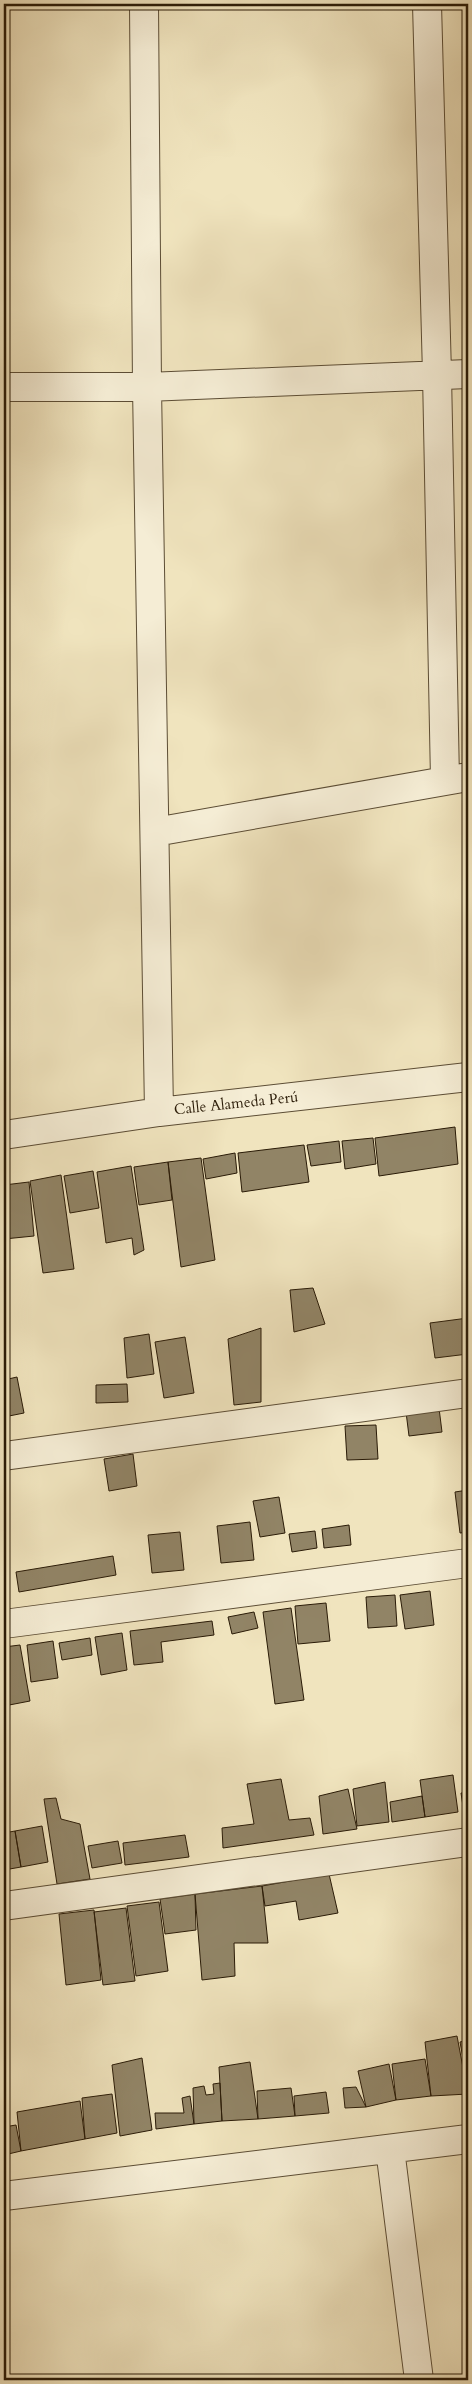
<svg xmlns="http://www.w3.org/2000/svg" width="472" height="2384" viewBox="0 0 472 2384" font-family="Cardo,serif">
  <style>
    .building { fill: #918466; stroke: #2a1b07 }
    .lines { fill: none; stroke-linecap: round; stroke-linejoin: round }
    .minor-casing { stroke: #5c4d35; stroke-width: 30 }
    .minor { stroke: #f5edd5; stroke-width: 28 }
    .labels { text-anchor: middle; stroke-width: 4; stroke-linejoin: round; paint-order: stroke }
    .street-label { font-size: 15px; fill: #2a1b07; stroke: #f5edd5 }
  </style>
  <rect width="100%" height="100%" fill="#f0e4be"/>
  <filter id="stains"><feTurbulence type="fractalNoise" baseFrequency=".004" numOctaves="4"/><feColorMatrix values="0 0 0 0 .2 0 0 0 0 .09 0 0 0 0 .02 0 0 0 .5 -.17"/></filter>
  <radialGradient id="worn" r=".72"><stop offset=".6" stop-color="#630" stop-opacity="0"/><stop offset="1" stop-color="#630" stop-opacity=".3"/></radialGradient>
  <path class="building" d="M455 1127 458 1164 379 1176 375 1138Z
    M373 1138 376 1164 345 1169 342 1141Z
    M339 1141 341 1162 311 1166 307 1145Z
    M304 1145 309 1182 242 1192 238 1153Z
    M235 1153 237 1173 206 1179 203 1159Z
    M201 1158 215 1260 181 1267 168 1162Z
    M168 1162 172 1200 139 1205 134 1167Z
    M131 1166 144 1250 134 1255 132 1238 106 1243 97 1172Z
    M93 1171 99 1208 70 1213 64 1176Z
    M61 1175 74 1269 43 1273 30 1181Z
    M29 1182 34 1236 4 1239V1185Z
    M313 1288 325 1324 294 1332 290 1290Z
    M468 1318V1354L435 1358 430 1323Z
    M261 1328V1402L234 1405 228 1339Z
    M149 1334 154 1374 127 1378 124 1338Z
    M185 1337 194 1393 164 1398 155 1342Z
    M17 1377 24 1413 4 1417V1380Z
    M127 1384 128 1402 96 1403V1385Z
    M439 1408 442 1432 409 1436 406 1412Z
    M376 1425 378 1459 347 1460 345 1426Z
    M133 1454 137 1486 109 1491 104 1459Z
    M468 1490V1532L460 1533 455 1492Z
    M279 1497 285 1533 260 1537 253 1501Z
    M250 1522 254 1560 221 1563 217 1526Z
    M349 1525 351 1545 324 1548 322 1529Z
    M315 1531 317 1548 292 1552 289 1534Z
    M180 1532 184 1570 152 1573 148 1535Z
    M113 1556 116 1575 19 1592 16 1572Z
    M430 1591 434 1625 405 1629 400 1595Z
    M395 1595 397 1626 368 1628 366 1597Z
    M326 1603 330 1641 298 1644 295 1606Z
    M291 1608 304 1700 275 1704 263 1612Z
    M254 1612 258 1628 232 1634 228 1617Z
    M212 1621 214 1635 161 1642 163 1662 134 1665 130 1631Z
    M122 1633 127 1670 101 1675 95 1637Z
    M90 1638 92 1655 62 1660 59 1643Z
    M53 1641 58 1678 31 1682 27 1645Z
    M20 1645 30 1701 4 1706V1647Z
    M453 1775 458 1812 425 1817 420 1780Z
    M281 1779 289 1820 310 1818 314 1835 223 1848 222 1828 254 1824 247 1784Z
    M385 1782 389 1822 357 1826 353 1789Z
    M348 1789 357 1829 323 1834 319 1796Z
    M461 1793H468V1813H464Z
    M422 1796 425 1817 392 1822 390 1802Z
    M56 1798 61 1819 80 1824 90 1879 57 1884 44 1799Z
    M42 1826 48 1862 21 1867 15 1831Z
    M15 1831 21 1867 4 1870V1833Z
    M185 1835 189 1857 125 1865 123 1843Z
    M118 1841 122 1863 92 1868 88 1846Z
    M329 1874 338 1913 299 1920 296 1901 265 1906 262 1886Z
    M262 1886 268 1943H234L235 1976 202 1980 195 1894Z
    M195 1894 196 1930 165 1934 160 1899Z
    M159 1902 168 1971 136 1976 127 1906Z
    M126 1908 135 1981 103 1985 94 1912Z
    M94 1910 101 1980 66 1985 59 1914Z
    M457 2036 468 2094 431 2096 425 2042Z
    M468 2040V2080H467L460 2042Z
    M142 2058 152 2130 120 2136 112 2065Z
    M425 2059 431 2096 396 2100 392 2064Z
    M250 2062 258 2119 222 2121 219 2067Z
    M389 2064 396 2100 366 2107 358 2071Z
    M220 2083 222 2121 194 2124 193 2088 204 2086 206 2095 214 2094 213 2084Z
    M356 2087 366 2107 345 2108 343 2088Z
    M291 2088 295 2116 258 2119 257 2091Z
    M326 2092 329 2113 295 2116 294 2096Z
    M112 2094 117 2133 85 2139 82 2098Z
    M190 2096 194 2124 156 2129 155 2113H184L182 2098Z
    M80 2101 85 2139 21 2151 17 2112Z
    M16 2125 21 2151 4 2155V2127Z"/>
  <g class="lines">
    <defs>
      <path id="minor" d="M144 4 147 387 159 1112
        M427 4 437 374 445 780
        M4 387H147L468 374
        M155 832 468 777
        M4 1135 159 1112 468 1077
        M4 1456 468 1393
        M4 1624 468 1563
        M4 1906 468 1842
        M390 2149 419 2380
        M4 2196 468 2139"/>
    </defs>
    <use href="#minor" class="minor-casing"/>
    <use href="#minor" class="minor"/>
  </g>
  <g class="labels">
    <g class="street-label">
      <text transform="translate(236 1103) rotate(-6)" y="5">Calle Alameda Perú</text>
    </g>
  </g>
  <rect width="472" height="2384" fill="none" stroke="#f0e4be" stroke-width="20"/>
  <rect x="5" y="5" width="462" height="2374" fill="none" stroke="#2a1b07" stroke-width="2.5"/>
  <rect x="10" y="10" width="452" height="2364" fill="none" stroke="#2a1b07"/>
  <rect width="100%" height="100%" filter="url(#stains)"/>
  <rect width="100%" height="100%" fill="url(#worn)"/>
</svg>
